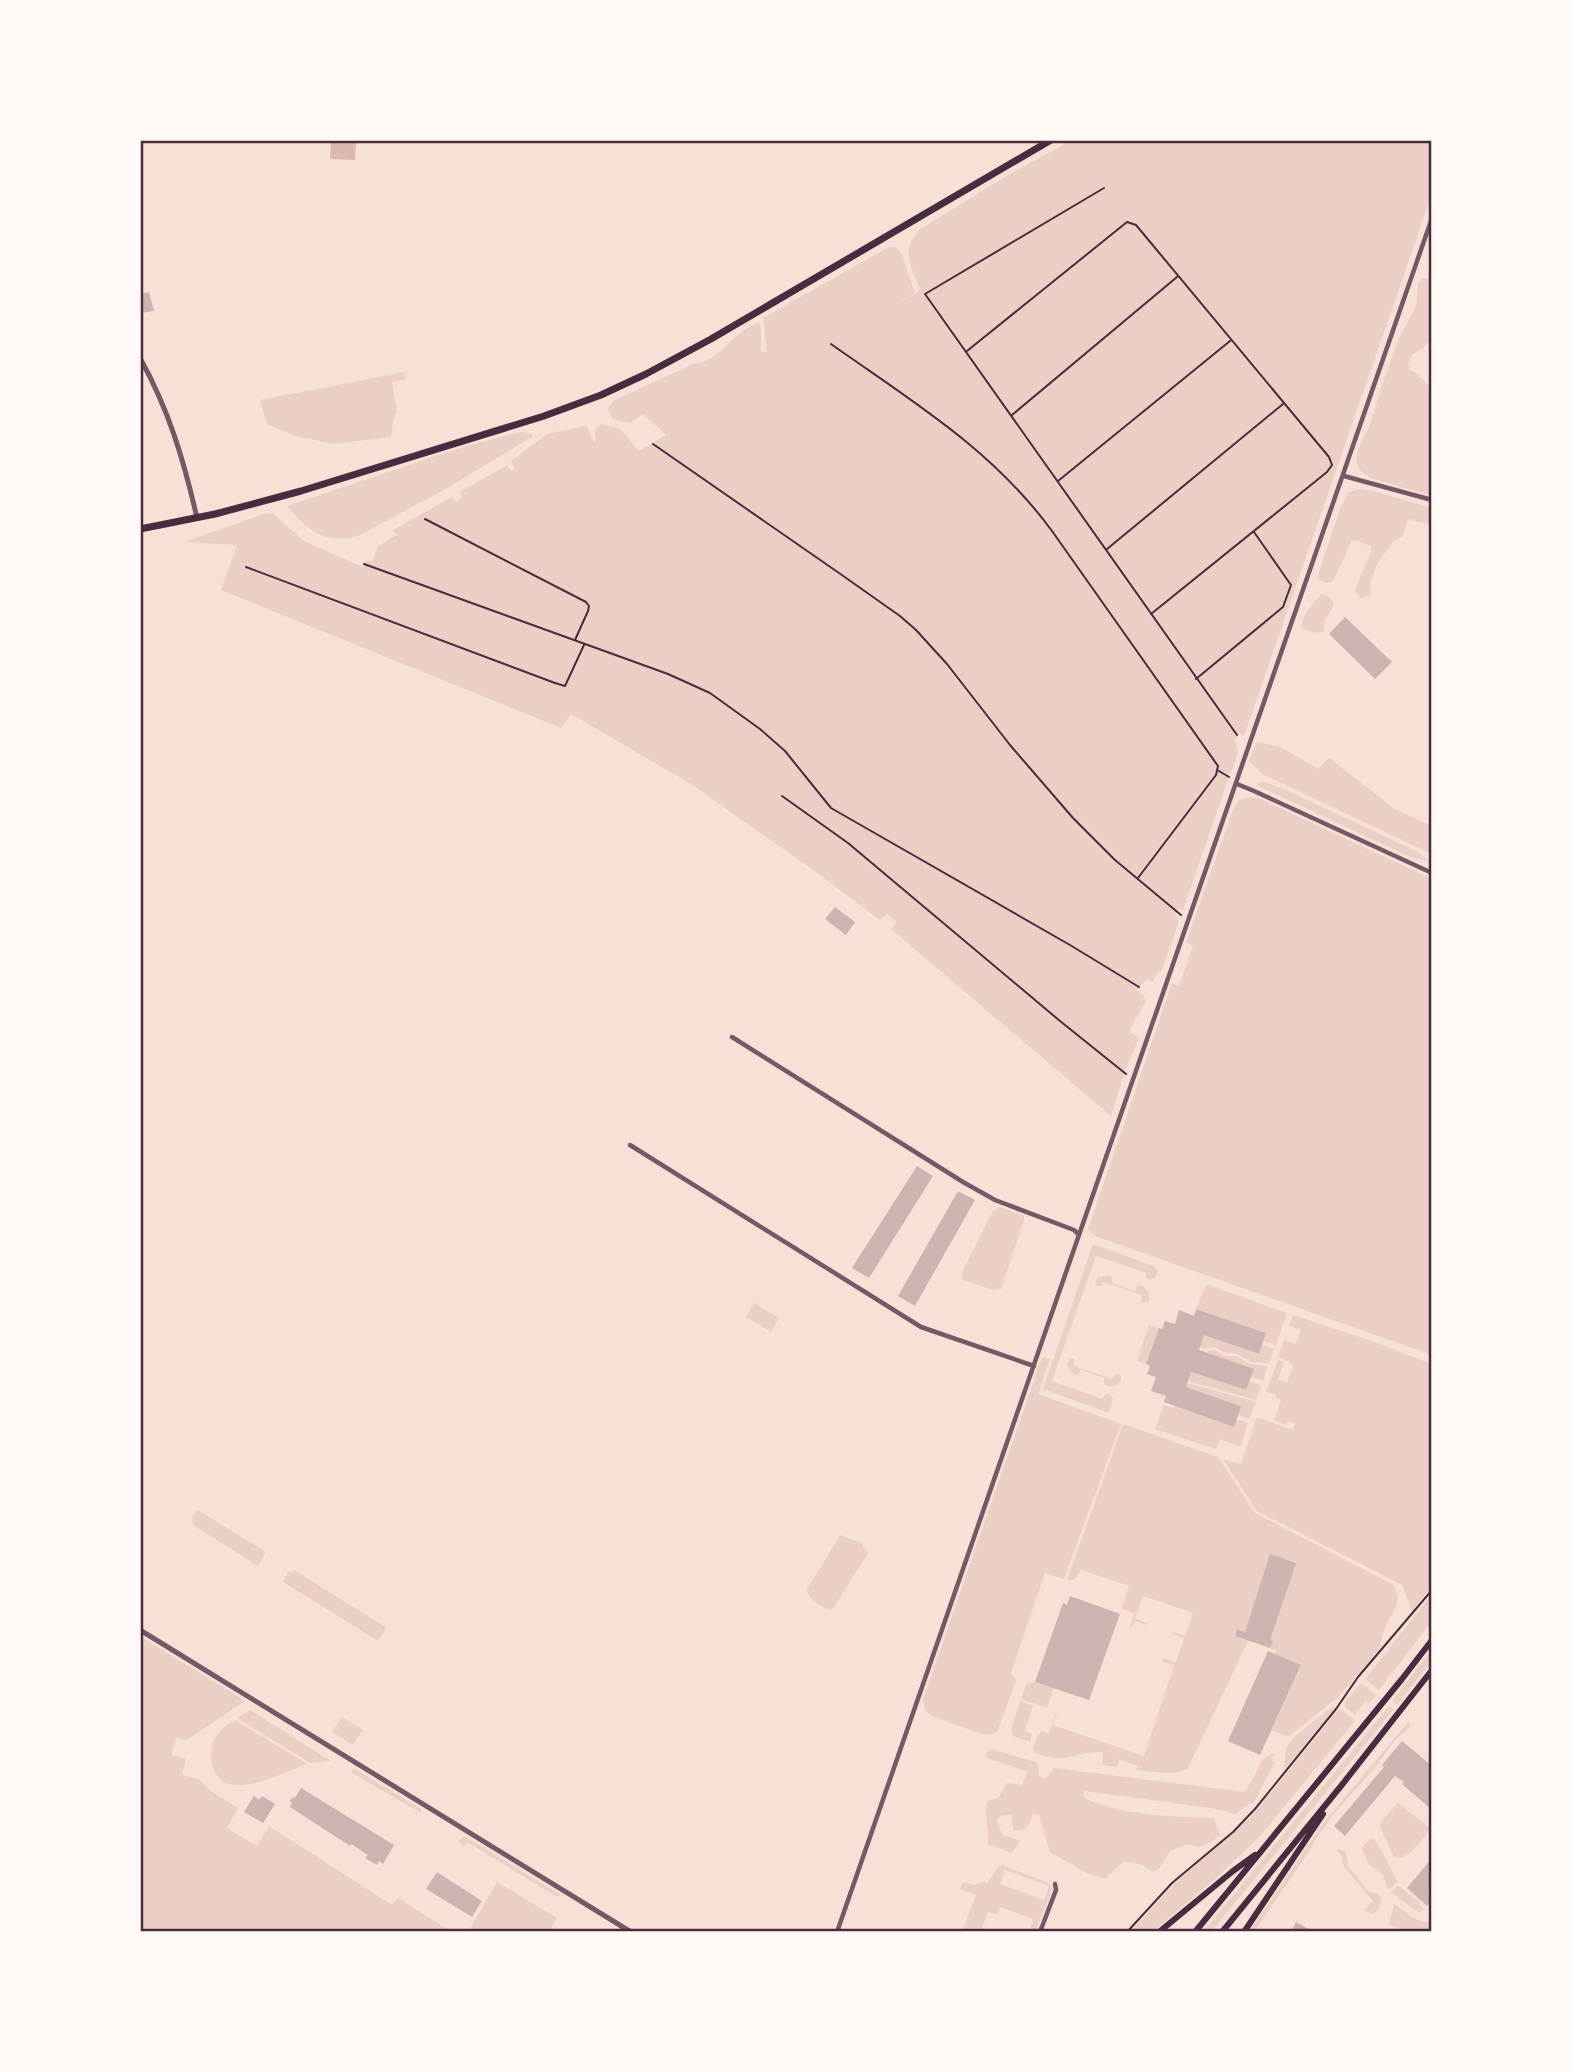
<svg xmlns="http://www.w3.org/2000/svg" width="1572" height="2072" viewBox="0 0 1572 2072" font-family="'Roboto Serif',serif">
  <style>
    .green { fill: #ebcfc5; fill-rule: evenodd }
    .water { fill: #dcb8b0 }
    .building { fill: #ccb4b1 }
    .lines { fill: none; stroke-linecap: round; stroke-linejoin: round }
    .path { stroke: #4a2c40; stroke-width: 2 }
    .minor { stroke: #755966; stroke-width: 4.5 }
    .tertiary { stroke: #755966; stroke-width: 5 }
    .secondary { stroke: #4a2c40; stroke-width: 6 }
    .primary { stroke: #4a2c40; stroke-width: 7 }
    .neatline { fill: none; stroke: #4a2c40; stroke-width: 2.5 }
  </style>
  <rect width="100%" height="100%" fill="#f7e1d7"/>
  <path class="green" d="M1072 140H1432V194L1244 736 1239 733 1235 741 1238 752 1231 774 1229 773 1227 778 1228 780 1183 910 1179 909 1175 915 1179 921 1162 971H1158L1153 982 1147 979 1137 990 1143 995 1146 1001 1129 1031 1139 1038 1124 1074 1111 1116 891 929 897 922 887 914 880 920 816 872 691 784 571 714 561 728 221 590 237 545 184 542 264 514 272 513 304 541 363 567 366 560 372 562 378 546 397 535 393 530 452 497 455 502 462 498 460 492 507 465 511 471 515 469 511 461 547 434 586 426 594 442 596 440C593 432 594 429 602 424L620 429 639 451 666 435 643 414 630 423 613 419 608 409 613 401 693 364C713 363 725 345 740 333 745 329 753 325 759 322L761 329V351L767 352 763 318 889 247H895L901 252 915 293 891 308 917 293 920 289C911 267 900 250 919 230L1008 175Z
    M1422 278H1432V338L1423 348 1412 355 1408 365 1411 371 1415 372 1432 389V496L1370 478 1360 470 1356 462 1358 449 1370 425 1382 385 1399 338 1416 306 1418 283Z
    M404 372 406 379 392 382 397 412 393 422 391 437 332 444 293 435 267 424 260 400Z
    M521 432 532 434V437L444 490 358 536C325 545 307 530 287 506L463 447Z
    M1357 489 1369 490 1432 508V525L1408 519 1403 536 1393 542 1378 562 1370 583V595L1362 599 1356 593V587L1371 552V546L1355 540 1351 542 1335 578 1331 582 1325 583 1317 578 1340 509 1348 493Z
    M1321 594C1328 595 1332 597 1334 605L1325 620 1324 632 1313 633 1302 628C1301 615 1313 605 1321 594Z
    M1257 742 1281 747 1318 769 1329 758 1395 809 1432 826V854L1264 775 1249 761Z
    M1262 781 1286 790 1418 852 1432 863 1408 856 1256 785Z
    M1249 797 1259 798 1432 879V1355L1095 1236 1088 1229 1172 983 1179 986 1193 946 1186 942 1233 810 1239 800Z
    M1000 1207 1024 1216V1220L1001 1289 993 1290 963 1280 961 1274 993 1211Z
    M1093 1244 1154 1266 1158 1271 1155 1278 1149 1280 1146 1278V1273L1096 1256 1052 1381 1102 1399 1105 1395 1109 1394 1113 1399 1109 1413 1043 1389Z
    M1109 1275 1112 1277V1283L1135 1291 1138 1285 1143 1286 1149 1293V1301L1143 1303 1141 1301 1142 1295 1103 1282 1101 1286H1096L1095 1282 1098 1277Z
    M1206 1284 1287 1313 1276 1345 1263 1341 1266 1333 1196 1309Z
    M754 1303 779 1318 771 1332 746 1317Z
    M1293 1315 1369 1340 1432 1364V1586L1412 1611 1402 1585 1257 1511 1223 1459 1241 1464 1257 1417 1293 1430 1295 1424 1288 1421 1286 1425 1274 1420 1281 1400 1276 1398V1395L1266 1392 1278 1360 1284 1362 1278 1380 1287 1382 1293 1365 1288 1363 1289 1361 1278 1357 1284 1340 1296 1344 1301 1330 1289 1326Z
    M1149 1325 1159 1328 1146 1364 1137 1361Z
    M1204 1335 1258 1354 1262 1345 1274 1349 1269 1363 1251 1362 1238 1354 1223 1352 1215 1347 1204 1349 1200 1347Z
    M1213 1349 1225 1356H1237L1249 1364 1268 1366 1263 1381 1251 1377 1206 1353Z
    M1042 1357 1050 1359 1038 1394 1121 1424 1064 1579 1045 1573 1011 1673 1016 1680 997 1732 989 1735 982 1734 932 1716 925 1710 923 1699Z
    M1069 1358 1074 1359V1366L1113 1379 1114 1375 1119 1374 1121 1377V1380C1117 1386 1110 1389 1104 1384V1378L1081 1370 1078 1375H1074L1067 1366Z
    M1191 1372 1246 1390 1249 1381 1261 1385 1256 1400 1188 1381Z
    M1187 1383 1256 1402 1250 1419 1238 1415 1240 1405 1186 1387Z
    M1164 1405 1173 1408 1175 1406 1233 1426 1236 1419 1248 1423 1240 1447 1220 1439 1216 1449 1155 1429Z
    M1123 1424 1218 1457 1255 1513 1394 1585 1398 1597 1396 1607 1385 1627 1378 1652 1337 1698 1289 1736H1286L1272 1730 1301 1666 1275 1654 1276 1651 1270 1648 1272 1641 1270 1640 1271 1554 1245 1632 1237 1629 1235 1636 1248 1641 1188 1768C1174 1777 1153 1771 1136 1770L1138 1766 1119 1759 1117 1767 1102 1765 1103 1752C1074 1751 1065 1766 1034 1752L1033 1749 1038 1735 1042 1731 1049 1733 1056 1712H1057L1053 1725 1144 1756 1174 1666 1162 1661 1163 1658 1176 1662 1184 1638 1172 1634 1173 1632 1185 1636 1193 1613 1143 1596 1135 1619 1147 1623 1146 1625 1135 1621 1132 1628 1130 1627 1134 1613 1121 1609 1129 1586 1081 1570 1074 1580H1067Z
    M198 1510 266 1552 258 1566 193 1525 192 1516Z
    M840 1535 861 1543 868 1553 832 1610C820 1608 812 1600 806 1591Z
    M294 1570 387 1628 378 1641 283 1582 289 1571 292 1573Z
    M1432 1594V1621L1379 1690 1365 1679Z
    M140 1636 245 1701 187 1740 176 1738 171 1755 186 1759 182 1775 199 1779 211 1791 238 1808 227 1828 257 1846 269 1826 392 1905 398 1898 452 1932H140Z
    M1432 1649V1661L1397 1705 1392 1701Z
    M1035 1682 1054 1688 1047 1708 1021 1699 1027 1683Z
    M1361 1683 1376 1695 1369 1703 1366 1701 1355 1715 1345 1707 1344 1703Z
    M1020 1701 1033 1706 1025 1731 1032 1734 1030 1742 1013 1736 1011 1729Z
    M1333 1706 1335 1708 1284 1770 1286 1748 1292 1739Z
    M1389 1706 1394 1709 1211 1932H1203Z
    M250 1710 331 1761 310 1763 237 1718Z
    M1338 1710H1342L1354 1720V1722L1260 1836 1214 1880 1152 1932H1130L1175 1883 1250 1818Z
    M342 1717 363 1730 353 1745 332 1732Z
    M235 1720 307 1764C288 1771 254 1788 234 1785 212 1783 206 1755 215 1738 219 1730 227 1725 235 1720Z
    M1408 1722 1411 1724 1410 1727 1395 1740 1374 1769 1338 1809 1315 1840 1311 1849 1254 1932H1249L1324 1822Z
    M991 1749 1038 1763 1039 1776 1045 1779 1054 1768 1245 1792 1264 1758 1275 1752 1271 1760 1275 1762 1253 1804H1249L1235 1814 1210 1808 1084 1791V1798C1118 1815 1176 1817 1214 1818L1220 1835C1210 1844 1201 1850 1188 1844L1170 1851 1159 1869 1153 1872 1142 1865 1124 1861 1105 1879 1087 1873 1050 1852 1039 1815 1033 1814C1028 1826 1027 1830 1014 1831L1011 1815 1000 1816 997 1821 1002 1834 1020 1841 1012 1853 988 1844C989 1830 984 1816 987 1802L999 1797 1007 1783 1022 1785 1028 1772 987 1758 986 1754Z
    M355 1769 421 1809V1813L352 1773V1770Z
    M1398 1803 1431 1829 1411 1852 1401 1858 1394 1857 1380 1827V1823Z
    M463 1836 466 1837 561 1895 557 1897 467 1842 464 1846 458 1842Z
    M1371 1838 1376 1841 1398 1882 1388 1890 1383 1875 1369 1864 1361 1848Z
    M1339 1848 1346 1853 1348 1866 1369 1892 1378 1893 1382 1898 1379 1908 1374 1914 1363 1911 1373 1901 1344 1867 1341 1855 1337 1851Z
    M1003 1865 1048 1883 1052 1889 1051 1892 1036 1930 1030 1928 1033 1919 1000 1907 997 1915 988 1912 982 1928 990 1932H962L976 1895 960 1889 963 1882 974 1885 985 1882 987 1884 998 1867ZM1005 1870 1049 1886 1044 1900 1000 1884Z
    M497 1882 557 1918 549 1932H468Z
    M1398 1885 1420 1903 1419 1905 1425 1909 1419 1912 1416 1911 1391 1892Z
    M1394 1904C1406 1911 1416 1924 1432 1922V1932H1414L1389 1925Z"/>
  <path class="water" d="M331 140H356L355 160 330 159Z"/>
  <path class="building" d="M149 292 154 311 141 313 140 294Z
    M1345 617 1392 662 1375 679 1329 634Z
    M835 907 855 922 846 935 825 919Z
    M917 1166 933 1176 869 1278 852 1268Z
    M958 1191 975 1200 915 1306 898 1296Z
    M1196 1309 1266 1333 1259 1354 1204 1335 1199 1350 1254 1369 1246 1390 1191 1372 1186 1387 1241 1406 1234 1427 1164 1402 1166 1396 1151 1391 1156 1377 1147 1374 1150 1366 1146 1364 1159 1328 1162 1329 1165 1321 1175 1324 1179 1310 1194 1316Z
    M1270 1554 1296 1563 1270 1640 1273 1641 1270 1648 1235 1636 1237 1629 1245 1632Z
    M1070 1596 1120 1614 1089 1700 1035 1682 1063 1603 1067 1605Z
    M1268 1651 1301 1665 1260 1755 1228 1741Z
    M1402 1741 1432 1766V1810L1402 1784 1404 1782 1395 1776 1345 1836 1334 1826 1384 1767 1382 1765Z
    M301 1788 394 1845 383 1864 379 1861 377 1865 365 1858 368 1855 351 1844 350 1846 290 1807 292 1803 290 1801 293 1797 295 1798Z
    M254 1796 259 1800 262 1796 275 1804 263 1823 244 1812Z
    M1432 1858V1887L1428 1891 1432 1895V1900L1427 1906 1407 1888Z
    M437 1872 482 1901 472 1917 426 1889Z
    M1296 1922 1314 1932H1291Z"/>
  <g class="lines">
    <path class="path" d="M1104 188 925 294 1237 735
      M831 344C913 402 992 449 1052 531L1218 766 1216 775 1138 878
      M967 351 1127 222 1136 225 1329 457 1332 465 1327 472 1151 614
      M1012 415 1177 277
      M653 444 839 573 900 616 916 630 947 664 1010 745 1073 818 1115 860 1181 915
      M1058 481 1230 341
      M425 519 586 602 589 606 588 611 575 640
      M1107 549 1283 404
      M364 564 668 674 710 693 760 729 785 751 831 808 1070 945 1139 987
      M246 567 555 683 565 686 584 645
      M1196 679 1283 607 1291 585 1254 532
      M1219 771 1229 777
      M782 796 848 843 1060 1021 1126 1074
      M1127 1932 1172 1883 1233 1832 1255 1809 1336 1709 1358 1677 1432 1590"/>
    <path class="minor" d="M1344 476 1432 500
      M1237 784 1254 791 1432 873
      M732 1037 963 1182 995 1200 1074 1230 1079 1235
      M630 1145 921 1327 1034 1366
      M837 1932 1432 218
      M1040 1932 1056 1890 1055 1884"/>
    <path class="tertiary" d="M140 358C169 410 184 461 197 518
      M140 1630 631 1932"/>
    <path class="secondary" d="M1159 1932 1233 1871 1255 1855
      M1195 1932 1402 1679 1432 1640
      M1222 1932 1341 1786 1432 1670
      M1244 1932 1323 1814"/>
    <path class="primary" d="M140 529 215 514 301 491 544 416 601 395 646 374 711 339 1051 140"/>
  </g>
  <rect width="1572" height="2072" fill="none" stroke="#fffaf5" stroke-width="284"/>
  <rect x="142" y="142" width="1288" height="1788" class="neatline"/>
</svg>
